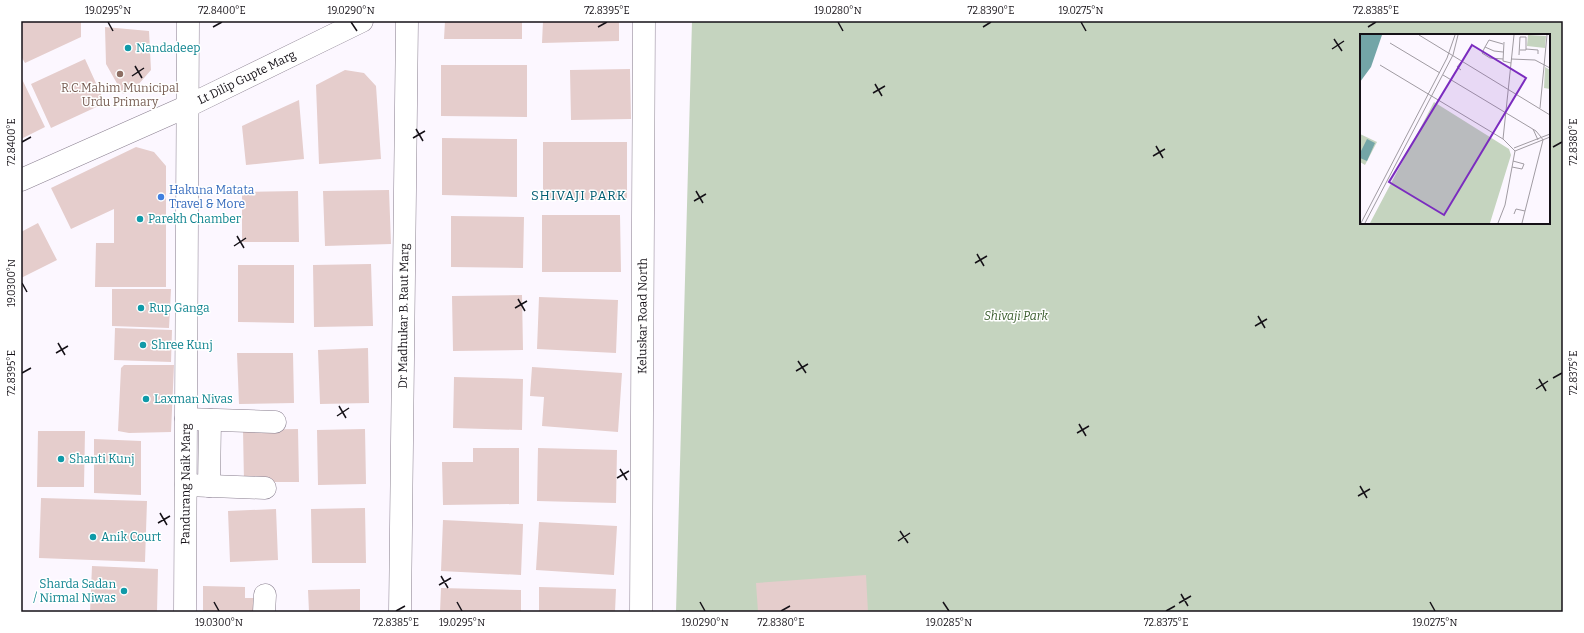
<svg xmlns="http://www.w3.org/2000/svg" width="1584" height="633" viewBox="0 0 1584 633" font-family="Bitter,serif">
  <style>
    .green { fill: #c5d4bf; fill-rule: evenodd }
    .building { fill: #e5cdcc }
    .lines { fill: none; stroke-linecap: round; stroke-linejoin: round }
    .minor-casing { stroke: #897f8f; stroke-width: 23 }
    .minor { stroke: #fff; stroke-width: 22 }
    .ticks { fill: none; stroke: #151117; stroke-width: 1.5 }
    .culture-dot { fill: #0f9aa8; stroke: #fff; stroke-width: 1.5 }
    .education-dot { fill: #8d6e63; stroke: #fff; stroke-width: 1.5 }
    .shop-dot { fill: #3f7fe0; stroke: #fff; stroke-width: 1.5 }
    .labels { text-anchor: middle; stroke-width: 3; stroke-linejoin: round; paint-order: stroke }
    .culture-label { font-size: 12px; fill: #0d838f; stroke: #fff; text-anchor: start }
    .street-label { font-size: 12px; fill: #151117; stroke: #fff }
    .education-label { font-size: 12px; fill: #785e54; stroke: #fff }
    .shop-label { font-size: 12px; fill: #366cbe; stroke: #fff; text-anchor: start }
    .park-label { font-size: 12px; font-style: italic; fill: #395c2c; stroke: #fff }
    .neighbourhood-label { font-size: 13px; letter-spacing: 1px; fill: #005c71; stroke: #fff }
    .inset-road { fill: none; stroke: #a09ba2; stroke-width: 1 }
    .view { fill: #7b2cbf; fill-opacity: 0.15; stroke: #7b2cbf; stroke-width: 2 }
    .inset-edge { fill: none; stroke: #151117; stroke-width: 2 }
    .neatline { fill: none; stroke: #151117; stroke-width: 1.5 }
    .ticks-label { font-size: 10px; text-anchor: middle; fill: #151117 }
  </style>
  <rect width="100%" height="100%" fill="#fcf7ff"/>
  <path class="green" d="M692 21H1563V612H676ZM1361 35H1549V223H1361Z"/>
  <path class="building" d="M21 21H81V37L25 63 21 56Z
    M445 21H522V39H444Z
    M543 21H619V41L542 43Z
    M105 27 149 31 151 70 137 86 123 94 106 64Z
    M85 59 105 103 51 128 31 84Z
    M441 65H527V117L441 116Z
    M630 69 631 119 571 120 570 70Z
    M345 70 364 73 376 86 381 159 319 164 316 85Z
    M21 77 45 127 21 139Z
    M299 100 304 159 246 165 242 126Z
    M442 138 517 139V197L442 195Z
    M543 142H627V200H543Z
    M136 147 154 152 166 166V287H95L96 243H114V209L71 229 51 188Z
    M389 190 391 244 325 246 323 191Z
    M298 191 299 242H242V192Z
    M542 215H620L621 272H542Z
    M451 216 524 217 523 268 451 267Z
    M38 223 57 260 21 278V232Z
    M371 264 373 326 314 327 313 265Z
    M238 265H294V323L238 322Z
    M112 289H171L169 328 112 326Z
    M522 295 523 350 453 351 452 296Z
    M539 297 618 300 616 353 537 349Z
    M115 328 172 330 171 362 114 360Z
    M368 348 369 403 320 404 318 350Z
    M237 353H293L294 403 239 404Z
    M124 365H174L171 432 129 433 118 431 121 368Z
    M532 367 622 373 618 432 542 426 544 397 530 396Z
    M454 377 523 379 522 430 453 428Z
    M298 429 299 482H244L243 430Z
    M365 429 366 484 318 485 317 430Z
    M38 431H85L84 487H37Z
    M94 439 141 441V495L94 493Z
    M473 448H519V504L443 505 442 462H473Z
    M538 448 617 450 616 503 537 501Z
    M41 498 147 501 145 562 39 558Z
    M365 508 366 563H312L311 509Z
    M276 509 278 560 230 562 228 511Z
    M443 520 523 524 521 575 441 571Z
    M539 522 617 526 614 575 536 570Z
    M92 566 158 569 157 612H90Z
    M866 575 868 612H758L756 583Z
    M203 586 245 587V598H259V612H203Z
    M539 587 616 589 615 612H539Z
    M441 588 521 590V612H440Z
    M360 589V612H309L308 590Z"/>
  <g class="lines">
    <defs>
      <g id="minor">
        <path id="s1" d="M21 180 188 106 362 21"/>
        <path d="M186 419 275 422"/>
        <path d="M186 485 265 488"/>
        <path d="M209 486 210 420"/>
        <path id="s2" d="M185 612 188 21"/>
        <path d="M264 612 265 595"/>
        <path id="s3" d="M400 612 407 21"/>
        <path id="s4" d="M641 612 644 21"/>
      </g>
    </defs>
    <use href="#minor" class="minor-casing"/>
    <use href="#minor" class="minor"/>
  </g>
  <path class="ticks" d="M108 22 113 31M351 22 357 31M838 22 843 31M1081 22 1086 31M213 27 222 22M598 27 607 22M983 27 991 22M1368 27 1376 22M1334 39 1342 51M1332 49 1344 41M135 66 142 78M132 76 144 68M875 84 882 96M873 93 885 86M416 129 423 141M413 138 425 131M22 142 31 137M1156 146 1163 158M1553 147 1562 142M1153 156 1165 149M696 191 703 203M694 201 706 194M237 236 244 248M234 246 246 238M977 254 984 266M975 263 987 256M22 283 27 292M518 299 525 311M515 308 527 301M1258 316 1265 328M1255 326 1267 319M58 343 65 355M56 353 68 346M798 361 806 373M796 371 808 364M22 373 31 368M1553 378 1562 373M1539 379 1546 391M1536 389 1548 381M339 406 346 418M337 416 349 408M1079 424 1086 436M1077 433 1089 426M620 469 627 480M617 478 629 471M1360 486 1367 498M1358 496 1370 489M160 513 167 525M158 523 170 516M900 531 908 543M898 541 910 533M441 576 448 588M439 585 451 578M1181 594 1188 606M214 602 219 611M457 602 462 611M700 602 705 611M943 602 949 611M1430 602 1435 611M1179 603 1191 596M396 611 405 606M781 611 790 606M1166 611 1175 606"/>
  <g class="culture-dot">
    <circle cx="128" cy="48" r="4"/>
    <circle cx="140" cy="219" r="4"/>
    <circle cx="141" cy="308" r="4"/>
    <circle cx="143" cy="345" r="4"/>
    <circle cx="146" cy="399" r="4"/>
    <circle cx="61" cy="459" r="4"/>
    <circle cx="93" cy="537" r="4"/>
    <circle cx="124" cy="591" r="4"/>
  </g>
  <circle class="education-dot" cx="120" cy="74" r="4"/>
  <circle class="shop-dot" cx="161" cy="197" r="4"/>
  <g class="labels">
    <g class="culture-label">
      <text x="136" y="52">Nandadeep</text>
      <text x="148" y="223">Parekh Chamber</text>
      <text x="149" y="312">Rup Ganga</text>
      <text x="151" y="349">Shree Kunj</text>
      <text x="154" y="403">Laxman Nivas</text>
      <text x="69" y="463">Shanti Kunj</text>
      <text x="101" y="541">Anik Court</text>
      <text x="116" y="588" text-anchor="end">Sharda Sadan<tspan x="116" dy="14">/ Nirmal Niwas</tspan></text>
    </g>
    <g class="street-label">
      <text dy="4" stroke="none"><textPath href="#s1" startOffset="248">Lt Dilip Gupte Marg</textPath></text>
      <text dy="4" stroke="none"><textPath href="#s3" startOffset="296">Dr Madhukar B. Raut Marg</textPath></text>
      <text dy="4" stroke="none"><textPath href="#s4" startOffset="296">Keluskar Road North</textPath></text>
      <text dy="4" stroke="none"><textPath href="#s2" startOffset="128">Pandurang Naik Marg</textPath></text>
    </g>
    <g class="education-label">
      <text x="120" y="92">R.C.Mahim Municipal<tspan x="120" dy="14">Urdu Primary</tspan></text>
    </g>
    <g class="shop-label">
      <text x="169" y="194">Hakuna Matata<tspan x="169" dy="14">Travel &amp; More</tspan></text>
    </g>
    <g class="park-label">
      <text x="1016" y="320">Shivaji Park</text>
    </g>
    <g class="neighbourhood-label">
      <text x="579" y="200">SHIVAJI PARK</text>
    </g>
  </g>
  <g transform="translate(1360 34)">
    <rect width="190" height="190" fill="#fcf7ff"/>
    <path d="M168 1 186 2 185 14 167 12ZM185 33 190 36V55L184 54ZM74 68 149 115 151 121 130 189H10ZM0 100 17 108 5 131 0 128Z" fill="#c5d4bf"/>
    <path d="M0 1H22L11 33 0 48ZM7 105 15 109 7 127 0 124V119Z" fill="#73a5a7"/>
    <path class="inset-road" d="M59 1 190 81M144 8 143 27 151 29M30 9 80 39M125 13 129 6 143 10M166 15 178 16V20M159 21 160 3H166V16H160M143 25 130 24 122 19 125 13 134 17 143 18M151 25 175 26 190 34M20 31 143 105 155 117M101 36 97 33 102 27M83 41 176 97 181 103 183 106 162 189M180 74 187 1M173 95 178 106M143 105 154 1M154 114 190 100M155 117 190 103M152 133 162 135 164 130 153 127M154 180 156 175 165 177M1 189 87 24 95 1M5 189 93 21 98 1M138 189 145 171 155 117"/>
    <path class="view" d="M112 11 166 44 84 181 29 148Z"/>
    <rect width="190" height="190" class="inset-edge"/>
  </g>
  <rect width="1584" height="633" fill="none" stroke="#ffffff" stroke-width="44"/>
  <rect x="22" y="22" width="1540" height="589" class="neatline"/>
  <g class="ticks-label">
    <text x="108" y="14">19.0295°N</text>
    <text x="222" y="14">72.8400°E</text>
    <text x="351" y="14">19.0290°N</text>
    <text x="607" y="14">72.8395°E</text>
    <text x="838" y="14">19.0280°N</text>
    <text x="991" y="14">72.8390°E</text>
    <text x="1081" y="14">19.0275°N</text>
    <text x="1376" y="14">72.8385°E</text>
    <text transform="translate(1573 142) rotate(-90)" y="4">72.8380°E</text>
    <text transform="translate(11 142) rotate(-90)" y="4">72.8400°E</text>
    <text transform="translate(11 283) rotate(-90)" y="4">19.0300°N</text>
    <text transform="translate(1573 373) rotate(-90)" y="4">72.8375°E</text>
    <text transform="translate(11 373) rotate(-90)" y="4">72.8395°E</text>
    <text x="219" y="626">19.0300°N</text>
    <text x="396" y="626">72.8385°E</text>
    <text x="462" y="626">19.0295°N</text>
    <text x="705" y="626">19.0290°N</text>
    <text x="781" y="626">72.8380°E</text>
    <text x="949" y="626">19.0285°N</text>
    <text x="1166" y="626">72.8375°E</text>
    <text x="1435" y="626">19.0275°N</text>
  </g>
</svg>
